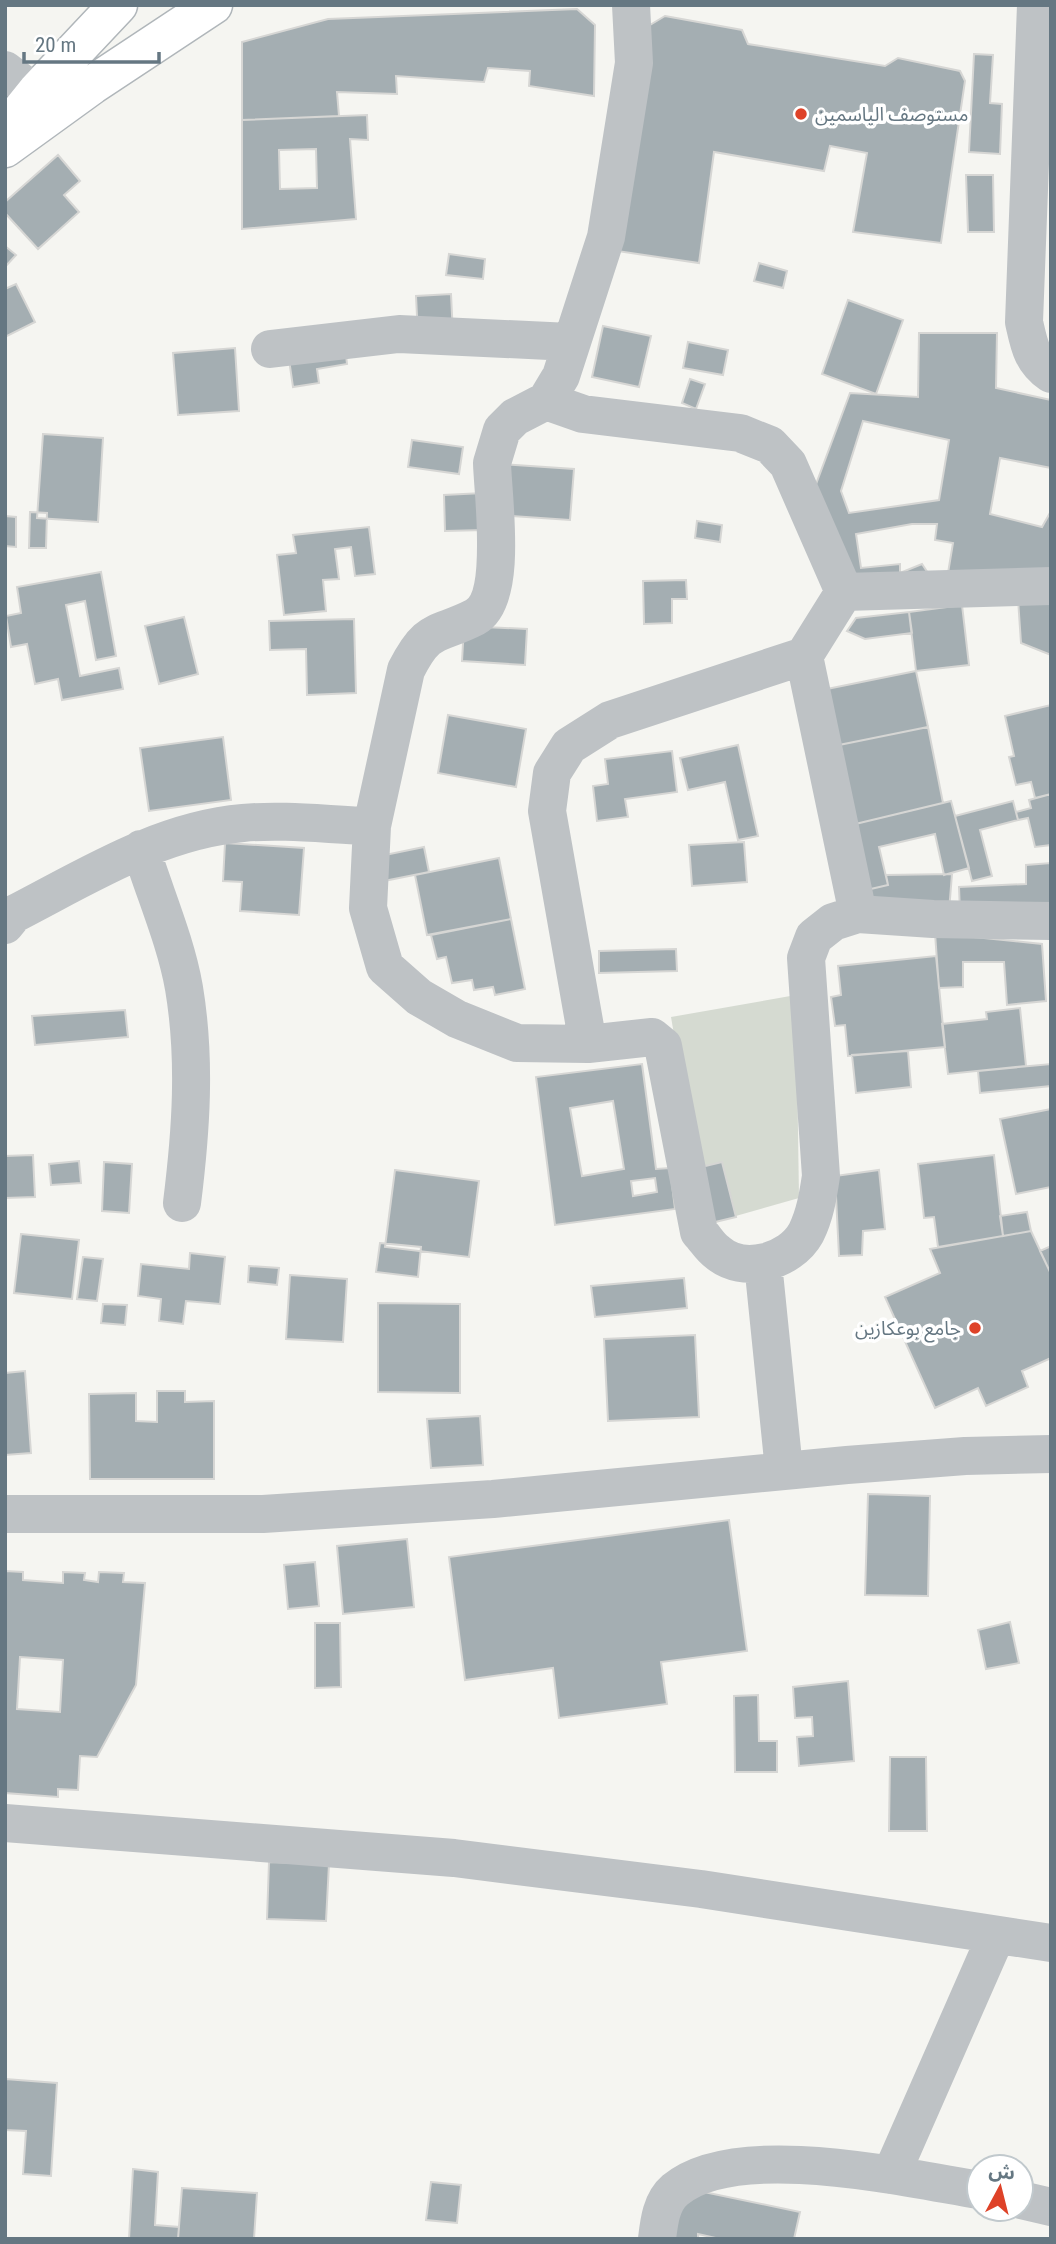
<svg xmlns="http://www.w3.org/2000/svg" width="1056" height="2244" viewBox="0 0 1056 2244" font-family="'Roboto Condensed','Noto Sans Arabic',sans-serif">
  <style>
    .green { fill: #d5dad1 }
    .building { fill: #a4aeb2; stroke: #d6d6d4; stroke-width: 2; fill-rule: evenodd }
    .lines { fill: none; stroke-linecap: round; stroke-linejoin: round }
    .secondary-casing { stroke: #b0b6ba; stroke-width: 41 }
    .street { stroke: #bec2c5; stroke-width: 38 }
    .secondary { stroke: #fff; stroke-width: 38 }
    .poi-dot { fill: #de4228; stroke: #fff; stroke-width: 2.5 }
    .labels { text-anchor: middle; stroke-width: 7; stroke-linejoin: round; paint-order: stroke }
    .poi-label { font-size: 19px; fill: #657782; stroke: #fff; text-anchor: start }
  </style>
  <rect width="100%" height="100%" fill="#f5f5f1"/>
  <path class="green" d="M796 995 799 1198 711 1223 697 1168 671 1017Z"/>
  <path class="building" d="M577 9 595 25 594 96 529 86 530 71 488 68 484 82 396 76 397 94 337 92 339 116 242 120V42L328 19Z
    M665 16 742 30 748 44 885 66 898 58 960 71 965 81 941 243 853 232 867 153 830 146 824 171 714 152 699 263 617 251 640 31Z
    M974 54 993 55 990 103 1002 104 1000 154 969 152Z
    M367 115 368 140 350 139 356 219 242 229V120ZM316 149 317 188 280 189 279 150Z
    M58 155 80 181 64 195 79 212 38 249 5 213V202Z
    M966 175H993L994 232H968Z
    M5 246 16 255 5 267Z
    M449 254 485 259 483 279 446 275Z
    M759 263 787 271 783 288 754 281Z
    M16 284 35 322 5 337V289Z
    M451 294 453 335 418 336 416 296Z
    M848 300 903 320 876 394 822 374Z
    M603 326 651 336 639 387 592 377Z
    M343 330 347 364 317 369 319 383 293 387 286 339Z
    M919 333H997L996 388 1051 400V468L1000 458 990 514 1042 527 1051 511V578L845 590 812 495 850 393 918 397ZM863 421 949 440 939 500 849 513 841 491ZM912 524H937L935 540 953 543 948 573H928L922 564 900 573V564L861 568 856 534Z
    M688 342 728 350 723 375 683 368Z
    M235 348 239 411 178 415 173 353Z
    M690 379 705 384 696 409 682 403Z
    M43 434 103 438 98 522 37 518Z
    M412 440 463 447 459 474 408 467Z
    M500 464 574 469 570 520 496 515Z
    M483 493 485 530 445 531 444 495Z
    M30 512 47 513 46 548H29Z
    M5 516 16 517V547L5 546Z
    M697 521 722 525 720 542 695 538Z
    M369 527 375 574 355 576 351 547 335 549 339 579 323 580 326 611 284 615 277 555 296 553 293 535Z
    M101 572 116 656 96 660 85 601 66 605 80 676 119 668 123 689 62 700 58 679 35 684 27 644 11 647 6 616 21 613 17 587Z
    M686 580 687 599H672V623L644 624 643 581Z
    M1051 597V655L1021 643 1018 599Z
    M962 605 969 665 916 671 909 612Z
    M909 612 912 633 865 639 847 631 856 618Z
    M184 617 198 674 159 684 145 626Z
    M354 619 356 693 307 695 306 649 270 650 269 621Z
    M464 626 527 629 525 665 462 661Z
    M916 671 928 727 829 747 817 691Z
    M1051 705V794L1035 798 1031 782 1016 785 1009 757 1014 756 1005 716Z
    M448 715 526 729 516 787 438 773Z
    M928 727 943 803 847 826 829 747Z
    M223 737 231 800 149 811 140 748Z
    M738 745 758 836 738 840 725 782 688 790 680 758Z
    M672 751 677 792 625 799 628 817 597 821 593 786 608 784 605 759Z
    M1051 794V845L1035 847 1028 818 1018 820 1016 812 1031 808 1029 800Z
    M951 801 969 868 944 875 935 834 879 847 888 885 862 891 847 826Z
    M1013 801 1018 820 980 830 992 876 972 881 955 816Z
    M744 842 747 882 692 886 689 845Z
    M225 843 304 848 299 915 240 911 242 882 223 881Z
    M424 847 429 872 384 881 380 856Z
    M499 858 511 919 427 935 415 875Z
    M1051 863V909L960 912 959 887 1026 884V865Z
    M952 874 949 911H869L862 891 888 885 886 875Z
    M511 919 525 989 495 995 493 987 474 990 472 980 452 983 446 957 437 959 431 935Z
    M935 933 1042 944 1046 1001 1007 1005 1004 962H963V987L939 988Z
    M676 949 677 971 599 973V951Z
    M936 956 945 1047 848 1056 845 1025 835 1026 831 997 841 995 838 966Z
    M1020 1008 1026 1066 948 1074 942 1024 987 1019 986 1012Z
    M125 1010 128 1037 35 1045 32 1016Z
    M908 1051 911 1087 856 1093 852 1055Z
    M642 1064 656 1169 670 1168 675 1209 555 1225 536 1077ZM613 1101 624 1169 582 1176 570 1108ZM655 1178 657 1192 633 1196 631 1181Z
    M1051 1064V1086L980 1093 978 1071Z
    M1051 1109V1187L1016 1194 1000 1119Z
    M33 1155 35 1197 5 1198V1156Z
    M994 1155 1003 1236 938 1247 934 1217 924 1218 918 1164Z
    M79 1161 81 1183 51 1185 49 1164Z
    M104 1162 132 1164 129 1213 102 1211Z
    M722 1162 736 1217 711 1223 697 1168Z
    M395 1170 479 1181 469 1257 385 1247Z
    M879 1170 885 1229 863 1231 862 1255 839 1256 835 1176Z
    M1027 1212 1031 1231 1003 1236 1000 1216Z
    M1031 1231 1051 1274V1358L1022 1371 1028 1387 986 1406 978 1388 935 1408 885 1297 940 1273 930 1249Z
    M21 1234 79 1240 72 1299 14 1293Z
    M380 1243 421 1247 418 1277 376 1272Z
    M1051 1246V1274L1040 1251Z
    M190 1253 225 1257 220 1304 186 1301 183 1324 159 1321 161 1299 138 1296 141 1264 189 1269Z
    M83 1257 103 1259 97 1301 77 1299Z
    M249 1266 279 1268 277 1285 248 1282Z
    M290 1275 347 1279 343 1342 286 1339Z
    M684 1278 687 1308 595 1317 591 1286Z
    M378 1303 460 1304V1393L378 1392Z
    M103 1304 127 1305 125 1325 101 1323Z
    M695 1335 699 1417 608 1421 604 1339Z
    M25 1371 31 1453 5 1455V1373Z
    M157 1391H185V1402L214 1401V1479H90L89 1394 136 1393V1421L157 1422Z
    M480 1416 483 1465 431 1468 427 1419Z
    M868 1494 930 1496 928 1596 865 1595Z
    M729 1520 747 1651 661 1662 667 1704 559 1718 553 1668 465 1680 449 1557Z
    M407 1539 414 1607 343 1614 337 1546Z
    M315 1562 319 1606 288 1609 284 1565Z
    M5 1571 23 1572V1580L63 1583V1572L85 1573 84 1580 98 1582 99 1572 124 1573 123 1582 145 1583 136 1685 97 1757 80 1756 78 1790 58 1789V1797L5 1793ZM20 1657 63 1660 60 1712 17 1709Z
    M1010 1622 1019 1663 986 1669 978 1630Z
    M315 1623H340L341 1687 315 1688Z
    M848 1681 854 1761 799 1766 797 1737 813 1736 812 1717 795 1718 793 1687Z
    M758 1695 759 1741H777V1772H735L734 1696Z
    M890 1757H926L927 1831H889Z
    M269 1862 329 1864 326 1921 267 1919Z
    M5 2079 57 2083 51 2176 23 2174 26 2131 5 2130Z
    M133 2169 158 2172 155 2225 179 2227 178 2239H129Z
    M431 2182 461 2185 457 2223 426 2220Z
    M680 2187 800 2212 794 2239H720L698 2234V2239H670Z
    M182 2188 257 2193 254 2239H178Z"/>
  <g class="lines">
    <defs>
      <path id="secondary" d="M5 131 37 91 118 5
        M5 148 92 85 213 5"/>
    </defs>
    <use href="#secondary" class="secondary-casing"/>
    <path class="street" d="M631 5 634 63 606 237 561 376 546 401 515 417 502 430 492 463C493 498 508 599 475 617 436 637 429 625 406 670L372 826 368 908 385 967 419 997 457 1019 517 1043 588 1044 652 1037 663 1046 699 1232C705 1238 710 1247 717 1252 743 1275 790 1262 806 1233 815 1215 818 1196 821 1176L806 958 814 937 833 922 858 914 933 919 1051 921
      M1036 5 1024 322C1029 344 1031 360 1051 374
      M5 70 57 110
      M270 349 399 334 570 342
      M546 401 583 414 740 433 770 445 788 464 844 592
      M804 656 858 914
      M141 849C155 894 176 942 184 988 196 1060 191 1131 182 1203
      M5 925 14 914C86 877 160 830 243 823 285 819 330 825 372 826
      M588 1044 547 811 552 773 569 746 610 720 804 656 844 592 1051 586
      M763 1263 784 1470
      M5 1514H263L493 1499 847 1465 965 1456 1051 1454
      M5 1823 454 1858 701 1889 1051 1943
      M891 2175 996 1936
      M1021 2200 1051 2207
      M657 2239C659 2222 661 2202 675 2190 736 2139 905 2178 979 2190"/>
    <use href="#secondary" class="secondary"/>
  </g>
  <g class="poi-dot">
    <circle cx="801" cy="114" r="7"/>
    <circle cx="975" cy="1328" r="7"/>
  </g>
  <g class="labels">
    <g class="poi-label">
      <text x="815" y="121">مستوصف الياسمين</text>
      <text x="961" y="1335" text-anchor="end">جامع بوعكازين</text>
    </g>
  </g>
  <rect width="1056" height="2244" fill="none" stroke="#657782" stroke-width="14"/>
  <g transform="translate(1000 2188) rotate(7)"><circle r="33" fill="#ffffff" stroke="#c1c9cd" stroke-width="2"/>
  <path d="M0-5L12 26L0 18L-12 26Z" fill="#de4228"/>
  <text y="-10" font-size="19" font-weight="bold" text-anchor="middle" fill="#657782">ش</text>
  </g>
  <path d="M24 52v10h135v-10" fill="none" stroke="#657782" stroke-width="3.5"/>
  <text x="35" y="52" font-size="21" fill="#657782" stroke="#ffffff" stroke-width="5" paint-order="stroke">20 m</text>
</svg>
